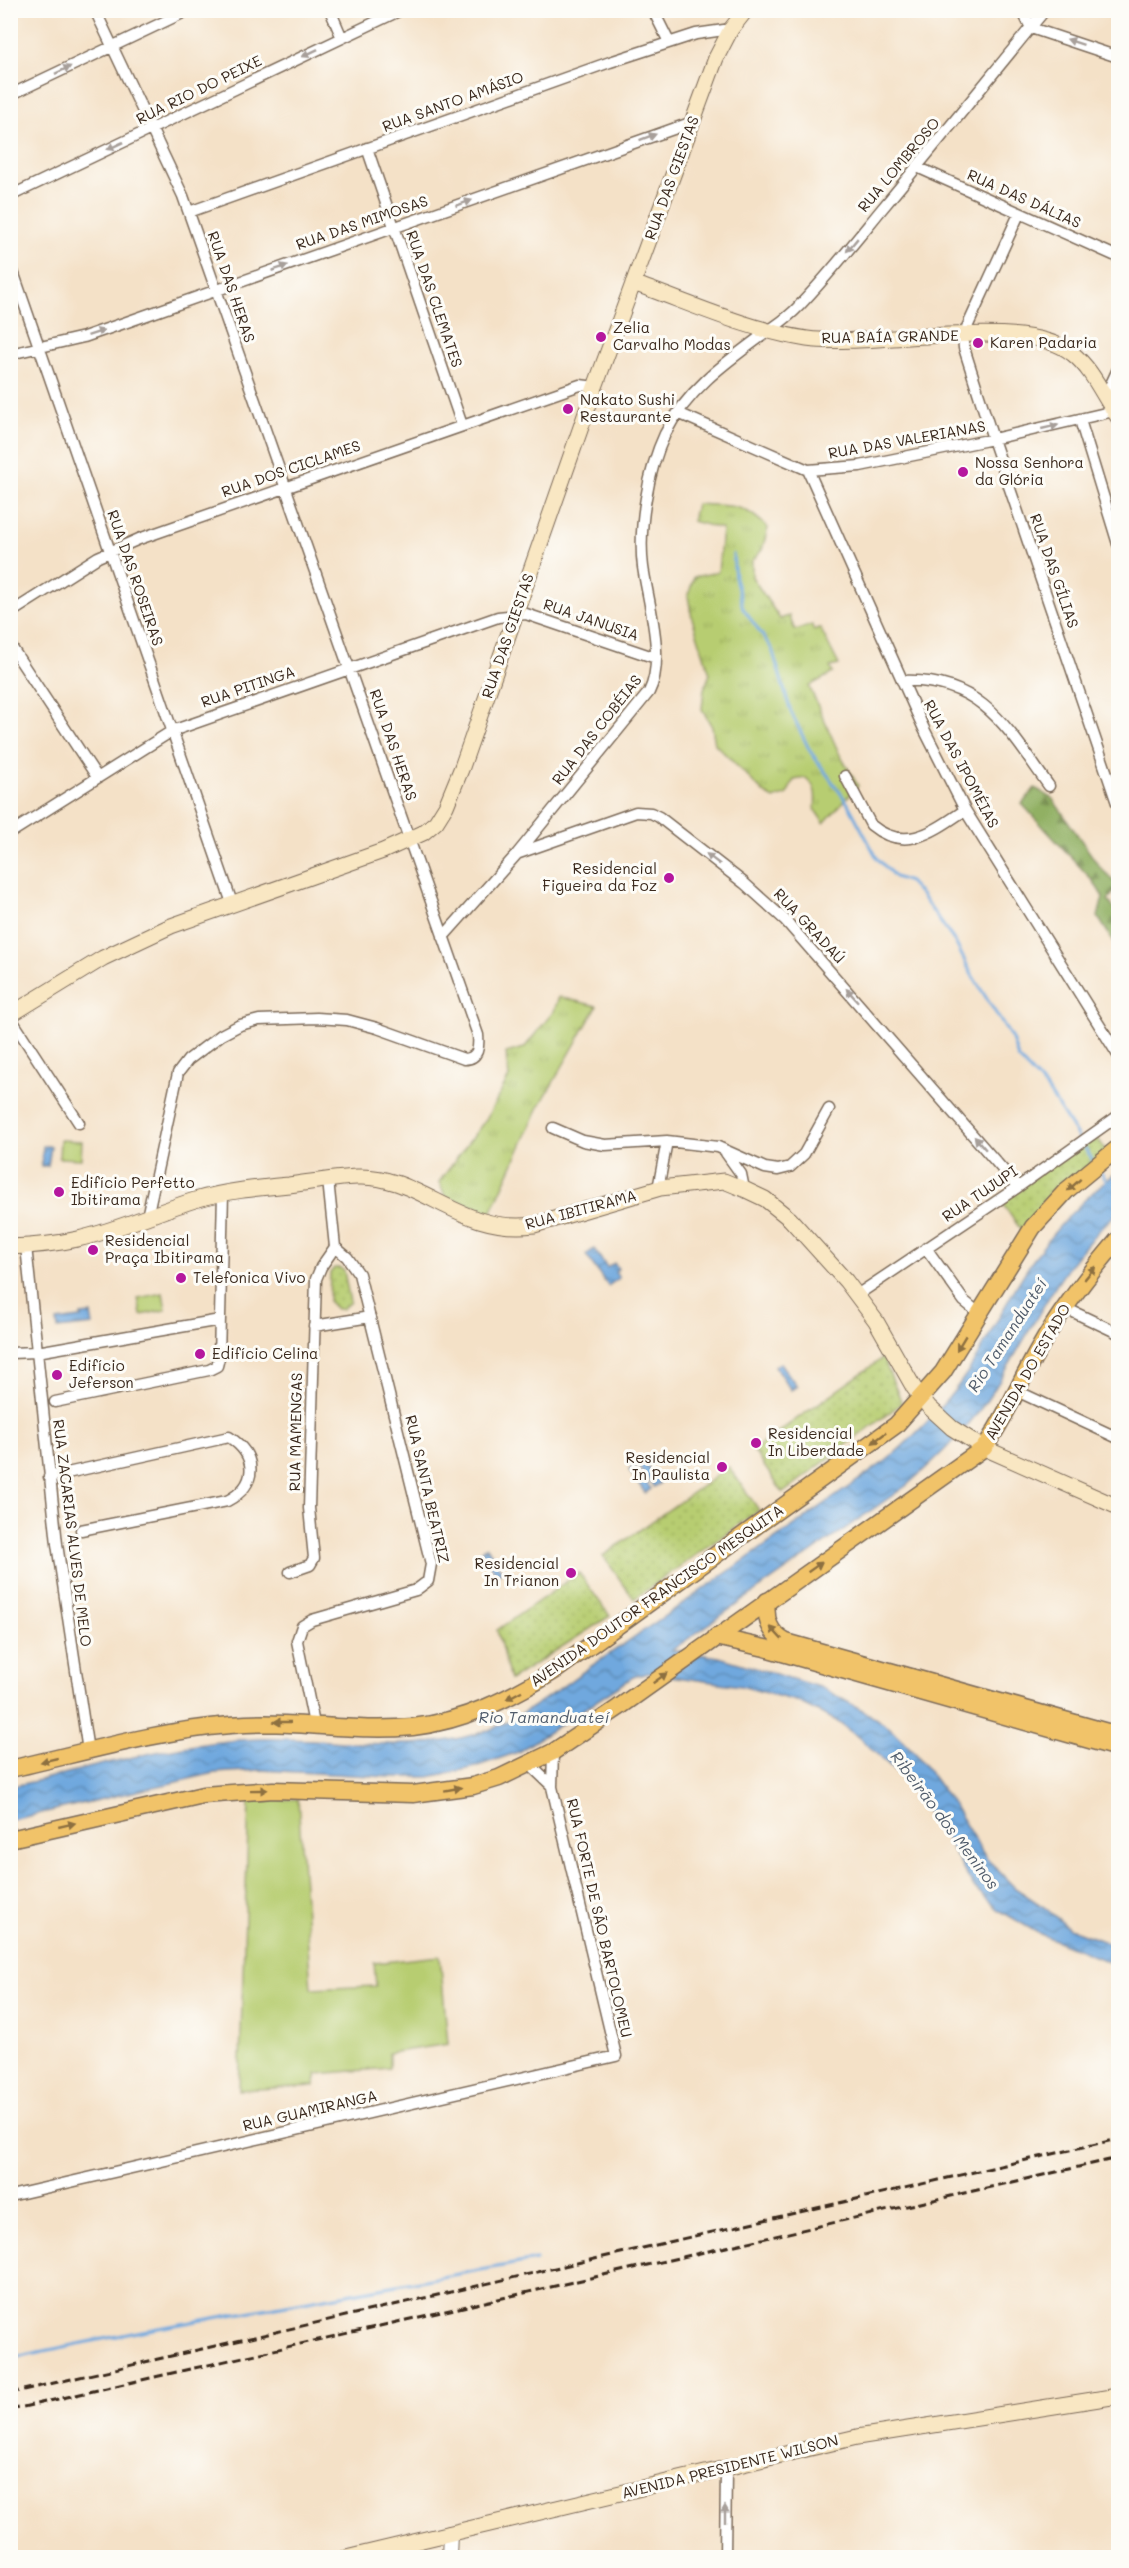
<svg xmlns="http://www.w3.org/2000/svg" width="1129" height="2568" viewBox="0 0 1129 2568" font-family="Mali,sans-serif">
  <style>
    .grass { fill: url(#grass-tufts); stroke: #797c48; stroke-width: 1.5 }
    .forest { fill: url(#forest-firs); stroke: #666d40; stroke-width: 1.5 }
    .park { fill: url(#park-dots); stroke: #797c48; stroke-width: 1.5 }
    .garden { fill: #b7cd71; stroke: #797c48; stroke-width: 1.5 }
    .water { fill: url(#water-waves); stroke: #55697e; stroke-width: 1.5 }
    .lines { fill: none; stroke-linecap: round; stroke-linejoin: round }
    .stream { stroke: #6fa8de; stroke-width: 3 }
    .minor-casing { stroke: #7c6a59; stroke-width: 13 }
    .tertiary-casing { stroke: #7c6a59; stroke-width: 16 }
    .secondary-casing { stroke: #7c6a59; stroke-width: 17 }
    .primary-casing { stroke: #7c6a59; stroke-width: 19 }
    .trunk-casing { stroke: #7c6a59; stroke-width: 19 }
    .minor { stroke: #fff; stroke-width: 10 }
    .tertiary { stroke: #fff; stroke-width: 14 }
    .secondary { stroke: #f9e7c3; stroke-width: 15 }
    .primary { stroke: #f1c369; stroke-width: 16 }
    .trunk { stroke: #f1c369; stroke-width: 16 }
    .rail { stroke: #3b2a1e; stroke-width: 3; stroke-dasharray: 9 4.5; stroke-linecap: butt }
    .oneway { fill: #a79f9a }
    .oneway2 { fill: #8d6f40 }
    .poi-dot { fill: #b5179e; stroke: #fdfcf7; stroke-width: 2 }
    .labels { text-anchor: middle; stroke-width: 6; stroke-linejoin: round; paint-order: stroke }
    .street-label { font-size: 15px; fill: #3b2a1e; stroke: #fdfcf7 }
    .poi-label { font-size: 15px; fill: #3b2a1e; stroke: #fdfcf7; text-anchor: start }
    .water-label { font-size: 16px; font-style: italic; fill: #505c6b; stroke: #fdfcf7 }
  </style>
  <defs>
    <pattern id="grass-tufts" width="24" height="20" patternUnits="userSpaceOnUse" patternTransform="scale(1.5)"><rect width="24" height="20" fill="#b7cd71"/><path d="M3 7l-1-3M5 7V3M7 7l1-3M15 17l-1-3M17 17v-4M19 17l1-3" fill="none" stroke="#9eb061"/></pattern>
    <pattern id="forest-firs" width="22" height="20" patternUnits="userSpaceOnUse" patternTransform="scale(1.5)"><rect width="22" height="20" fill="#91b063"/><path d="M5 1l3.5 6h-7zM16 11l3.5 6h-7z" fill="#788f51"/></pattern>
    <pattern id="park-dots" width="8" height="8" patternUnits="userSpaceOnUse" patternTransform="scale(1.5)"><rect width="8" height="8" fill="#b7cd71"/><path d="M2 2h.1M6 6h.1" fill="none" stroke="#9eb061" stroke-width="1.8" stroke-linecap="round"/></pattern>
    <pattern id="water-waves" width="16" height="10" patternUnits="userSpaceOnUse" patternTransform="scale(1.5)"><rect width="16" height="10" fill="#6fa8de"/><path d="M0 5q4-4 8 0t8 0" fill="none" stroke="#5c89b3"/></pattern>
  </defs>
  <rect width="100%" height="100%" fill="#fdfcf7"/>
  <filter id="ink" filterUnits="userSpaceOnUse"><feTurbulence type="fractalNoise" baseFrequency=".0167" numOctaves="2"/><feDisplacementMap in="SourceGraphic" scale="12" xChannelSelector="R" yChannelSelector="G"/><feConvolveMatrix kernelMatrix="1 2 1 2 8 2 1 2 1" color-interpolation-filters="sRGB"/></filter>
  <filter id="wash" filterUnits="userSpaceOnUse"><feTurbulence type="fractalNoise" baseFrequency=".008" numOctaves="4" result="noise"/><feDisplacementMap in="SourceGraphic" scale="24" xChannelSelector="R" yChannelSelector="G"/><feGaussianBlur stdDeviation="1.35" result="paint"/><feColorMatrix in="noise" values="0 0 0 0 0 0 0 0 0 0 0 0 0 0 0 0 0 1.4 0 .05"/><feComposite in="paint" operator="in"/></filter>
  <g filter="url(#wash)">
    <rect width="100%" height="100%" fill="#f4e1c7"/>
    <path class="grass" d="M696 504C731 507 742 501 768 528L762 550 752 561V577L780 619 789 616 795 630 812 625 813 630 820 628 839 665 830 667 833 673 809 686 839 753 858 786 824 823 815 810C816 796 817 787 806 778L794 780 787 794 774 799 765 794 715 744 712 727 702 709 704 689 710 674 692 618 688 596 694 577 718 572 722 529 692 521Z
      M559 997 597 1006 538 1109 491 1213 445 1196 439 1182 486 1119 509 1077 506 1053 524 1048 554 1011Z"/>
    <path class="forest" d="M1035 788 1052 798 1099 866 1118 886 1108 900 1118 915V949L1098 917 1103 897 1093 881 1022 804Z"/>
    <path class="park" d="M1093 1132 1109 1155 1026 1237 999 1199Z
      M334 1268H340L344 1271 350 1302 342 1309H336L329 1302 330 1273Z
      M883 1358 902 1403 783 1493 753 1450Z
      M729 1467 759 1510 634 1599 603 1556Z
      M579 1573 610 1616 510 1680 497 1630Z"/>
    <path class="garden" d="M60 1140 82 1141 81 1159 59 1158Z
      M163 1293 166 1310 141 1315 138 1298Z
      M298 1799 311 1989 376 1986 374 1963 440 1956 448 2044 389 2053V2068L317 2074 314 2086 239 2090 249 1801Z"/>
    <path class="water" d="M43 1146H51L48 1166H41Z
      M1118 1171V1212C1058 1266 1037 1322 995 1388 972 1425 939 1457 906 1486L672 1650 719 1657 822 1688 864 1711 890 1728 917 1755 952 1803 986 1858 1015 1888 1044 1907 1069 1928 1118 1947V1966L1038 1933 997 1909 973 1886 945 1837 901 1776 858 1737 835 1720 796 1701 741 1686 648 1673 633 1677 518 1752 472 1768 429 1777H389L261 1770 215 1773 11 1820 10 1787C92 1768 174 1742 258 1739 333 1736 406 1756 480 1733 520 1721 561 1686 596 1663 694 1597 790 1528 887 1460 917 1434 947 1404 969 1370 991 1335 1008 1297 1031 1263 1055 1228 1085 1197 1118 1171Z
      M594 1249 607 1268 614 1263 618 1269 615 1272 619 1278 608 1286 586 1255Z
      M91 1314 93 1325 58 1329 57 1321 81 1318V1315Z
      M780 1363 797 1386 791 1390 775 1367Z
      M643 1460 660 1483 654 1487 637 1464Z
      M634 1466 651 1489 645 1493 629 1470Z
      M487 1547 502 1571 497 1575 481 1551Z"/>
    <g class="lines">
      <path class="stream" d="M733 554 735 578 743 608 772 649 791 712 810 751 847 802 877 858 895 877 909 882 921 895 955 942 972 975 1012 1039 1018 1058 1047 1089 1093 1161
        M1100 1171 1108 1183
        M10 2358 142 2331 536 2260"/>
    </g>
  </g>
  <g filter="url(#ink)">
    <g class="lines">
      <defs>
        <path id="minor" d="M95 10 183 196 478 1035C479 1046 479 1059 464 1059L377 1028 347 1020 317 1018 259 1020 240 1025 221 1035 188 1060 178 1073 147 1217
          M330 10 342 38
          M653 10 669 42
          M1022 10 1031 28 1118 57
          M10 95 189 10
          M367 148 462 425
          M917 167 1118 257
          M10 196 401 10
          M189 212 610 62 696 34 731 29
          M1019 214 963 336 964 348 993 439 1118 806
          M10 263 232 903
          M10 354 84 337 124 323 693 122
          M1105 397 1118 369
          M678 413 808 470 860 466 993 439 1114 411
          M1080 420 1118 544
          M808 470 924 729 965 810 1118 1055
          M10 613 98 557 139 539 580 385 595 387
          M10 645 97 777
          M902 681C981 677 1008 729 1049 786
          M845 776 871 825C906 854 935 830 965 810
          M10 833 172 731 498 617 526 614 656 658
          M519 853 636 812 651 813 659 817 744 883 785 920 1018 1187
          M443 937 517 854 649 692C666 659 648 602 643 567 638 528 648 470 665 434 687 390 725 363 763 335 775 326 788 318 798 307 828 276 854 243 881 210 936 144 990 77 1045 10
          M10 1017 79 1123
          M553 1128 583 1141 605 1145 667 1141 718 1147 765 1168 778 1170 790 1167 804 1154 829 1109
          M726 1153 741 1174 744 1189
          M658 1189 667 1141
          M26 1246 57 1544 88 1751
          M926 1248 964 1301 979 1313
          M857 1295 1018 1187 1118 1116
          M1063 1307 1118 1333
          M314 1326 370 1317
          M10 1353 37 1352 220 1320
          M1019 1392 1118 1438
          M55 1402 209 1370 217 1366 219 1358 223 1193
          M49 1477 229 1437C258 1456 258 1485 227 1501L81 1530
          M290 1572 310 1565 314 1558 309 1508 316 1279 321 1267 335 1247
          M314 1724 297 1641 302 1626 312 1620 416 1590 428 1581 431 1564 359 1274 347 1257 335 1247 328 1180
          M530 1765 552 1786
          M10 2196 616 2056 552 1787 553 1752
          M725 2558 726 2470"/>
        <path id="tertiary" d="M449 2558 450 2533"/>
        <path id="secondary" d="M633 283C690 303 748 330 807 339 872 348 1027 314 1073 354 1093 370 1103 396 1118 417
          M10 1015 103 958 171 926 383 851 423 833 436 822 446 806 462 767 595 387 716 58 731 29 746 10
          M10 1247C33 1246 56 1244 78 1239 118 1230 156 1212 195 1200 225 1191 258 1188 289 1185 312 1182 335 1178 357 1177 420 1174 460 1235 534 1225L660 1188 724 1181 746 1190 765 1199 790 1219 846 1281 876 1321 914 1388 929 1407 952 1428 984 1448 1118 1507
          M346 2558 857 2437 1118 2396"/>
        <path id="primary" d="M767 1601C765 1619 769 1633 786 1642L1118 1735
          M716 1637 765 1648 1118 1748"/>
        <path id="trunk" d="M10 1769C82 1753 156 1731 230 1725 292 1719 352 1733 413 1727 465 1721 511 1698 556 1670L896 1425 943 1372 1033 1227 1067 1190 1118 1148
          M10 1839 203 1795 273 1790 413 1794 473 1786 499 1778 553 1752 618 1708 984 1448C1007 1416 1020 1381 1040 1347 1062 1308 1089 1274 1118 1240"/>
      </defs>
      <use href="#minor" class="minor-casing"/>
      <use href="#tertiary" class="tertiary-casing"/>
      <use href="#secondary" class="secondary-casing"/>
      <use href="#primary" class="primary-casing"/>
      <use href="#trunk" class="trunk-casing"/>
      <use href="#minor" class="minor"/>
      <use href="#tertiary" class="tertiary"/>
      <use href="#secondary" class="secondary"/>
      <use href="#primary" class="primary"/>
      <use href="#trunk" class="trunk"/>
      <path class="rail" d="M10 2393 1118 2139
        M10 2410 1118 2158"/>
    </g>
    <defs><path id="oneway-solid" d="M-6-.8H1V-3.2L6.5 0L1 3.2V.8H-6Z" transform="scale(1.5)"/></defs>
    <g class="oneway">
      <use href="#oneway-solid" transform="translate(1075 42) rotate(-161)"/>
      <use href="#oneway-solid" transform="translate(310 53) rotate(154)"/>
      <use href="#oneway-solid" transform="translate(63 70) rotate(-26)"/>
      <use href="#oneway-solid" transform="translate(648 137) rotate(-20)"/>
      <use href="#oneway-solid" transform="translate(115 146) rotate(155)"/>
      <use href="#oneway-solid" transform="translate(464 203) rotate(-20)"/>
      <use href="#oneway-solid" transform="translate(852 245) rotate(130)"/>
      <use href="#oneway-solid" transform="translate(280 268) rotate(-19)"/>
      <use href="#oneway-solid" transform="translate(96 333) rotate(-19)"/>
      <use href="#oneway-solid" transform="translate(1050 427) rotate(-13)"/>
      <use href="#oneway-solid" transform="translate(713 859) rotate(-142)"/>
      <use href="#oneway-solid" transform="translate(852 995) rotate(-132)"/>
      <use href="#oneway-solid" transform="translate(980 1143) rotate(-131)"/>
      <use href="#oneway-solid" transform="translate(725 2514) rotate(-90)"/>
    </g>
    <g class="oneway2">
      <use href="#oneway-solid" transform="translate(1074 1185) rotate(138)"/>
      <use href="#oneway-solid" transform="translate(1090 1273) rotate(-50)"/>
      <use href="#oneway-solid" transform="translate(961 1343) rotate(121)"/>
      <use href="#oneway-solid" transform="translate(879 1438) rotate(142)"/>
      <use href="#oneway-solid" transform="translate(815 1567) rotate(-35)"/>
      <use href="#oneway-solid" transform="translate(776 1633) rotate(-133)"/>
      <use href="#oneway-solid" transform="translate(660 1678) rotate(-36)"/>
      <use href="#oneway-solid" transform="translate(514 1695) rotate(152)"/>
      <use href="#oneway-solid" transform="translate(282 1722) rotate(-180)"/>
      <use href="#oneway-solid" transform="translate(49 1760) rotate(167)"/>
      <use href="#oneway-solid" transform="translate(453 1789) rotate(-10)"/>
      <use href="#oneway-solid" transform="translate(259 1790) rotate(-1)"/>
      <use href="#oneway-solid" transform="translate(67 1825) rotate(-13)"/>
    </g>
  </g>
  <g class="poi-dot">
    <circle cx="601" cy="337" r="6"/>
    <circle cx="978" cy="343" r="6"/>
    <circle cx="568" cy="409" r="6"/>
    <circle cx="963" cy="472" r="6"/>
    <circle cx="669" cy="878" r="6"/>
    <circle cx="59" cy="1192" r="6"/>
    <circle cx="93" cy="1250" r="6"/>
    <circle cx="181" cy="1278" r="6"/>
    <circle cx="200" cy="1354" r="6"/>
    <circle cx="57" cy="1375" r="6"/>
    <circle cx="756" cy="1443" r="6"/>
    <circle cx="722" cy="1467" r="6"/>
    <circle cx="571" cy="1573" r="6"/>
  </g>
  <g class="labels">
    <g class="street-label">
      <text transform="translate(199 90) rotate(-26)" y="5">RUA RIO DO PEIXE</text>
      <text transform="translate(453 102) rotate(-20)" y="5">RUA SANTO AMÁSIO</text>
      <text transform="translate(899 165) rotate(-50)" y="5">RUA LOMBROSO</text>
      <text transform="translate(672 178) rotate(-70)" y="5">RUA DAS GIESTAS</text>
      <text transform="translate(1024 199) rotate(24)" y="5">RUA DAS DÁLIAS</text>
      <text transform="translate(362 223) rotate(-19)" y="5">RUA DAS MIMOSAS</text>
      <text transform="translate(231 287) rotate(71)" y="5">RUA DAS HERAS</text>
      <text transform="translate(434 299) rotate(71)" y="5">RUA DAS CLEMATES</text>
      <text transform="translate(890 337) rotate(-1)" y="5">RUA BAÍA GRANDE</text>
      <text transform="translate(907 440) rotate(-10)" y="5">RUA DAS VALERIANAS</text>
      <text transform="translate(291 469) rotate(-19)" y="5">RUA DOS CICLAMES</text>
      <text transform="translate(1054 571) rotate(71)" y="5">RUA DAS GÍLIAS</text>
      <text transform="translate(135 578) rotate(71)" y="5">RUA DAS ROSEIRAS</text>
      <text transform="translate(591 620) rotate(19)" y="5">RUA JANUSIA</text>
      <text transform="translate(508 636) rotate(-71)" y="5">RUA DAS GIESTAS</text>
      <text transform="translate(248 687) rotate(-19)" y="5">RUA PITINGA</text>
      <text transform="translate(597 730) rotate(-52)" y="5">RUA DAS COBÉIAS</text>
      <text transform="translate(393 745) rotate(71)" y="5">RUA DAS HERAS</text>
      <text transform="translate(961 764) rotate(62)" y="5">RUA DAS IPOMÉIAS</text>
      <text transform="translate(809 926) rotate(47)" y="5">RUA GRADAÚ</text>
      <text transform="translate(980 1194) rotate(-34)" y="5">RUA TUJUPI</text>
      <text transform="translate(581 1210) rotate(-15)" y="5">RUA IBITIRAMA</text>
      <text transform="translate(1028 1372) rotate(-60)" y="5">AVENIDA DO ESTADO</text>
      <text transform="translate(296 1432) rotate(-89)" y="5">RUA MAMENGAS</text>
      <text transform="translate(427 1489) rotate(77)" y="5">RUA SANTA BEATRIZ</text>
      <text transform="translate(72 1533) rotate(83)" y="5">RUA ZACARIAS ALVES DE MELO</text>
      <text transform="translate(657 1596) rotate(-35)" y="5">AVENIDA DOUTOR FRANCISCO MESQUITA</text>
      <text transform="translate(599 1918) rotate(77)" y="5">RUA FORTE DE SÃO BARTOLOMEU</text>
      <text transform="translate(310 2111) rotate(-13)" y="5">RUA GUAMIRANGA</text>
      <text transform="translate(730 2467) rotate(-14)" y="5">AVENIDA PRESIDENTE WILSON</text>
    </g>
    <g class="poi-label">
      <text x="613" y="333">Zelia<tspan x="613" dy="17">Carvalho Modas</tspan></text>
      <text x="990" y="348">Karen Padaria</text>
      <text x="580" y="405">Nakato Sushi<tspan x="580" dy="17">Restaurante</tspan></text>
      <text x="975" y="468">Nossa Senhora<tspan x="975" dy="17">da Glória</tspan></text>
      <text x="657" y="874" text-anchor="end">Residencial<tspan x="657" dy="17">Figueira da Foz</tspan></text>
      <text x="71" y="1188">Edifício Perfetto<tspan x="71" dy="17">Ibitirama</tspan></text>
      <text x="105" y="1246">Residencial<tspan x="105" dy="17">Praça Ibitirama</tspan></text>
      <text x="193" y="1283">Telefonica Vivo</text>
      <text x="212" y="1359">Edifício Celina</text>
      <text x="69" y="1371">Edifício<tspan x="69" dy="17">Jeferson</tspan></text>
      <text x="768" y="1439">Residencial<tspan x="768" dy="17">In Liberdade</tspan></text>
      <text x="710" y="1463" text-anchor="end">Residencial<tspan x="710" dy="17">In Paulista</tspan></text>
      <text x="559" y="1569" text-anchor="end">Residencial<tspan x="559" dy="17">In Trianon</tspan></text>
    </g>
    <g class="water-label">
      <text transform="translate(1007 1335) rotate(-57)" y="6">Rio Tamanduateí</text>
      <text x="544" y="1723">Rio Tamanduateí</text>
      <text transform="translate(945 1820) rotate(53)" y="6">Ribeirão dos Meninos</text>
    </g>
  </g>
  <rect width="1129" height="2568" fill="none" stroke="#fdfcf7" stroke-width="36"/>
</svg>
